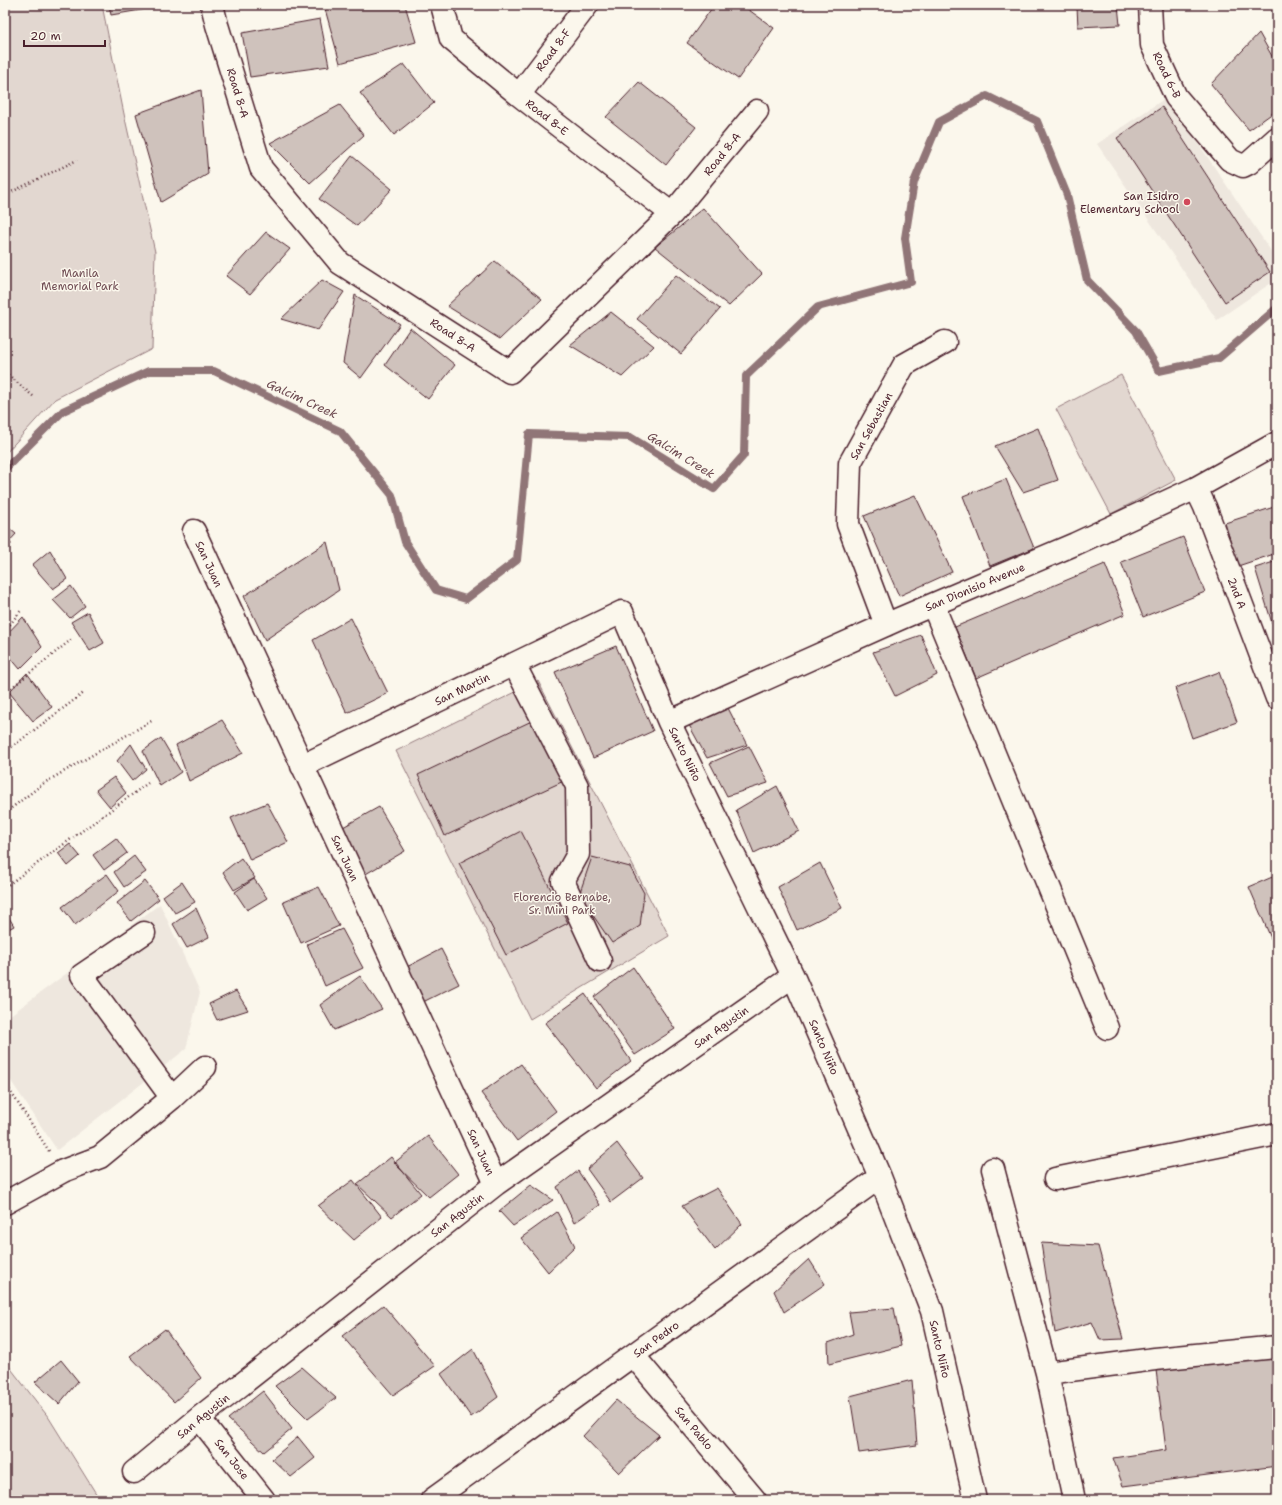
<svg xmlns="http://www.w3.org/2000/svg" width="1282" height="1505" viewBox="0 0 1282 1505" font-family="'Shantell Sans',sans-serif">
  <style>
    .built { fill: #eee7de }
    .green { fill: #e2d7d0; stroke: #967b7e }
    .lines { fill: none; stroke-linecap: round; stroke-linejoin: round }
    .stream { stroke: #907477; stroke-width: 8 }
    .building { fill: #cfc2bc; stroke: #4a1f2b }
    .minor-casing { stroke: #4a1f2b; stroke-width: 25 }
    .path { stroke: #4a1f2b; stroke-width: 2.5; stroke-dasharray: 1 3; stroke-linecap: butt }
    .minor { stroke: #fbf7ec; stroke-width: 22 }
    .poi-dot { fill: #d1495b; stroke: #fbf7ec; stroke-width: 1.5 }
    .labels { text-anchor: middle; stroke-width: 3; stroke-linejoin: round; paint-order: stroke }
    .street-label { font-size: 11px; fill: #4a1f2b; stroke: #fbf7ec }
    .poi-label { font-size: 11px; fill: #4a1f2b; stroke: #fbf7ec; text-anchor: end }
    .park-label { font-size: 11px; fill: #704d54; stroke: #fbf7ec }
    .water-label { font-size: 12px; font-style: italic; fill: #6d4a51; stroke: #fbf7ec }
  </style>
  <rect width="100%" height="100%" fill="#fbf7ec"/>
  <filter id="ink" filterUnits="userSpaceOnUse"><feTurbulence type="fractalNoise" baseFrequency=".025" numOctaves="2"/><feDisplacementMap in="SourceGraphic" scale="8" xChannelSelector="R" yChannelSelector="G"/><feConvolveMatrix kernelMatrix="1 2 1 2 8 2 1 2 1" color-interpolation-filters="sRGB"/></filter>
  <g filter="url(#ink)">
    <path class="built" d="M1167 97 1277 260V279L1217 320 1097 144Z
      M160 904 200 992 186 1049 57 1150 5 1072V1019Z"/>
    <path class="green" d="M5 5H102L124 114 155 252 152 349 55 399 5 454Z
      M1121 375 1176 480 1111 514 1056 409Z
      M538 681 669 936 530 1019 396 751Z
      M5 1361 49 1418 100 1500H5Z"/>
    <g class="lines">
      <path class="stream" d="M5 469 63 411 149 371H214L340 431 392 495 405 542 436 590 466 599 517 560 529 434 630 437 714 489 744 455 746 376 818 307 911 282 905 238 914 182 939 122 987 96 1037 121 1067 195 1087 280 1136 331 1159 371 1219 358 1277 308"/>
    </g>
    <path class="building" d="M109 5H171L111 15Z
      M341 5H405L416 42 340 63 325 9Z
      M545 5H557L551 11Z
      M714 5H742L774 28 738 79 687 43Z
      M1043 5H1118L1120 25 1078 27 1077 7 1043 6Z
      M320 19 329 66 250 77 242 33Z
      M1259 33 1277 65V110L1249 130 1211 84Z
      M404 64 434 103 394 135 360 93Z
      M639 82 696 127 666 165 606 117Z
      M201 90 208 174 161 202 136 114Z
      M340 105 364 135 310 183 270 143Z
      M1162 107 1270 272 1225 302 1117 138Z
      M352 156 392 189 357 226 319 199Z
      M703 208 762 274 729 306 655 247Z
      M266 232 290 249 250 294 226 276Z
      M495 261 542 299 500 339 447 306Z
      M676 275 720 309 681 354 637 319Z
      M322 280 344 292 318 330 281 319Z
      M355 295 400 324 361 378 343 363Z
      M611 312 654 346 622 377 570 345Z
      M410 328 455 365 428 399 385 365Z
      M1038 428 1058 480 1023 492 995 446Z
      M1006 479 1034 548 990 566 963 496Z
      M915 495 952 572 899 596 864 516Z
      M1277 506V553L1238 566 1225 523Z
      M5 525 16 534 5 546Z
      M1183 537 1205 592 1143 617 1121 562Z
      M327 542 339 590 265 640 244 596Z
      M50 550 67 579 53 589 32 565Z
      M1277 561V621L1272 623 1255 568Z
      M1105 564 1125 614 976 678 955 627Z
      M71 586 85 606 70 618 53 600Z
      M88 612 104 643 90 651 71 622Z
      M23 617 42 647 20 669 5 651V636Z
      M351 618 388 693 347 713 313 640Z
      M921 635 937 675 895 696 873 652Z
      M616 646 653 731 593 758 555 672Z
      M1219 672 1237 722 1192 738 1175 688Z
      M27 673 52 707 33 721 9 692Z
      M728 708 747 745 707 758 689 725Z
      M540 717 568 779 445 836 418 775Z
      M222 720 243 753 189 781 176 745Z
      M161 738 181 772 160 786 143 751Z
      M131 744 146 769 132 781 117 761Z
      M749 746 768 783 727 796 710 763Z
      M114 777 126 793 110 807 96 790Z
      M777 786 799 831 754 853 736 810Z
      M267 803 288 842 250 860 231 818Z
      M379 807 405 851 364 875 343 827Z
      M521 831 568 923 506 955 459 863Z
      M116 838 127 853 104 870 93 855Z
      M70 844 80 856 68 866 58 853Z
      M134 856 146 872 124 887 114 872Z
      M592 857 630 867 644 893 640 926 612 943 579 895Z
      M241 858 255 878 234 890 223 872Z
      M820 863 842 908 797 930 778 887Z
      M107 874 119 891 75 925 62 907Z
      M1277 875V949L1276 950 1249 887Z
      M254 879 267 898 247 910 235 892Z
      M145 881 159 899 131 921 117 903Z
      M182 882 195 902 175 913 163 896Z
      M319 887 339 926 301 943 283 902Z
      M196 908 209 937 187 948 173 924Z
      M5 911 14 926 5 931Z
      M342 929 363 968 325 986 307 944Z
      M441 949 459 984 423 1002 403 969Z
      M633 967 675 1029 635 1055 594 997Z
      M360 976 382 1009 334 1030 320 1005Z
      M236 991 248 1010 217 1020 209 1004Z
      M585 994 631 1061 596 1088 545 1023Z
      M521 1064 556 1111 517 1141 481 1093Z
      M428 1136 458 1174 429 1197 394 1163Z
      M617 1143 643 1178 611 1202 587 1169Z
      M391 1157 421 1194 392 1217 357 1184Z
      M578 1171 600 1205 574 1223 557 1187Z
      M353 1180 382 1217 354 1240 318 1206Z
      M531 1185 553 1200 513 1226 499 1211Z
      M717 1188 742 1224 715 1250 682 1206Z
      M557 1212 575 1246 548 1272 521 1238Z
      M1041 1243 1098 1246 1123 1339 1100 1340 1092 1322 1055 1333Z
      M809 1259 825 1284 784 1312 774 1291Z
      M383 1305 435 1366 393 1395 342 1336Z
      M894 1308 901 1346 829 1364 828 1343 853 1334 849 1312Z
      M165 1329 201 1378 174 1402 130 1356Z
      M473 1349 498 1397 471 1417 441 1374Z
      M1277 1350V1466L1123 1486 1113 1458 1166 1450 1155 1362Z
      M61 1360 78 1381 59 1404 35 1382Z
      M301 1367 336 1398 308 1419 275 1386Z
      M912 1380 917 1445 859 1453 850 1396Z
      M263 1391 292 1429 264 1452 228 1419Z
      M616 1400 659 1435 619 1473 583 1436Z
      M298 1437 315 1458 291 1477 272 1459Z"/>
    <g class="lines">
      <defs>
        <path id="minor" d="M212 5 217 25 261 168 340 263 510 372 672 214 757 111
          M442 5 451 39 519 95 672 214
          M1150 5 1152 45 1176 97 1230 160 1243 166 1249 163 1277 138
          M519 95 587 5
          M1196 488 1205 507 1277 698
          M194 531 496 1184
          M933 605 1107 1028
          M886 625 848 524 850 463 904 365 945 342
          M514 664 577 786 578 854 563 881 600 961
          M669 722 899 619 1075 544 1196 488 1277 443
          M302 766 622 612 669 722 793 976 880 1177 932 1311 975 1500
          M144 933 82 975 172 1098
          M993 1169 1047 1373 1074 1500
          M1055 1179 1277 1134
          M5 1203 63 1171 100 1157 172 1098 205 1067
          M633 1355 755 1500
          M1047 1373 1155 1359 1277 1347
          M199 1418 264 1500
          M134 1472 199 1418 496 1184 793 976
          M432 1500 880 1177"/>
      </defs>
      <use href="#minor" class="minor-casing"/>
      <path class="path" d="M5 195 77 160
        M5 372 34 397
        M5 550 11 543
        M5 631 22 609
        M5 693 72 639
        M5 752 85 692
        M5 813 44 783 153 720
        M5 887 148 783
        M5 1083 49 1151"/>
      <use href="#minor" class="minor"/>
    </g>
  </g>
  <circle class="poi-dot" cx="1187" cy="202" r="4"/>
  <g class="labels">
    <g class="street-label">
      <text transform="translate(553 50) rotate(-53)" y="4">Road 8-F</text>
      <text transform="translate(1167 75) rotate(64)" y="4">Road 6-B</text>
      <text transform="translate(238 93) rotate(73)" y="4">Road 8-A</text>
      <text transform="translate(547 117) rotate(38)" y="4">Road 8-E</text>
      <text transform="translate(722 154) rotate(-51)" y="4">Road 8-A</text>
      <text transform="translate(453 335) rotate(33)" y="4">Road 8-A</text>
      <text transform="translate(871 426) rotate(-61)" y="4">San Sebastian</text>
      <text transform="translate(209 564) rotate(65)" y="4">San Juan</text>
      <text transform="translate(975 587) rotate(-23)" y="4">San Dionisio Avenue</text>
      <text transform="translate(1237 593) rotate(69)" y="4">2nd A</text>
      <text transform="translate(462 689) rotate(-26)" y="4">San Martin</text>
      <text transform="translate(685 754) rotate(64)" y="4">Santo Niño</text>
      <text transform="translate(345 858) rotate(65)" y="4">San Juan</text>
      <text transform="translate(721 1027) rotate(-35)" y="4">San Agustin</text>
      <text transform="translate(824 1047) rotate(67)" y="4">Santo Niño</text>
      <text transform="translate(481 1152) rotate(65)" y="4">San Juan</text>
      <text transform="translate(457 1215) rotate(-38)" y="4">San Agustin</text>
      <text transform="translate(656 1339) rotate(-36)" y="4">San Pedro</text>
      <text transform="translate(940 1349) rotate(77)" y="4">Santo Niño</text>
      <text transform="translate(203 1416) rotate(-39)" y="4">San Agustin</text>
      <text transform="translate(694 1428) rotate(50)" y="4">San Pablo</text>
      <text transform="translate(232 1459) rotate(52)" y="4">San Jose</text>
    </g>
    <g class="poi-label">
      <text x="1179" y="200">San Isidro<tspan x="1179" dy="13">Elementary School</tspan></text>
    </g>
    <g class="park-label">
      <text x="80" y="277">Manila<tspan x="80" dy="13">Memorial Park</tspan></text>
      <text x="562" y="901">Florencio Bernabe,<tspan x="562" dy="13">Sr. Mini Park</tspan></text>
    </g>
    <g class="water-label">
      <text transform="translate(302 399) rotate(25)" y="4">Galcim Creek</text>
      <text transform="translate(681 455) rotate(32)" y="4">Galcim Creek</text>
    </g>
  </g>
  <rect width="1282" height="1505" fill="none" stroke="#fbf7ec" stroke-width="20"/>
  <rect x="10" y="10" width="1262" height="1485" fill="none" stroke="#4a1f2b" stroke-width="1.5" filter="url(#ink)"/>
  <path d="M24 40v6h81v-6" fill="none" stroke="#4a1f2b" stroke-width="2"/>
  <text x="30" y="40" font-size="12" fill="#4a1f2b" stroke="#fbf7ec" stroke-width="3" paint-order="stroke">20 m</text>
</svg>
